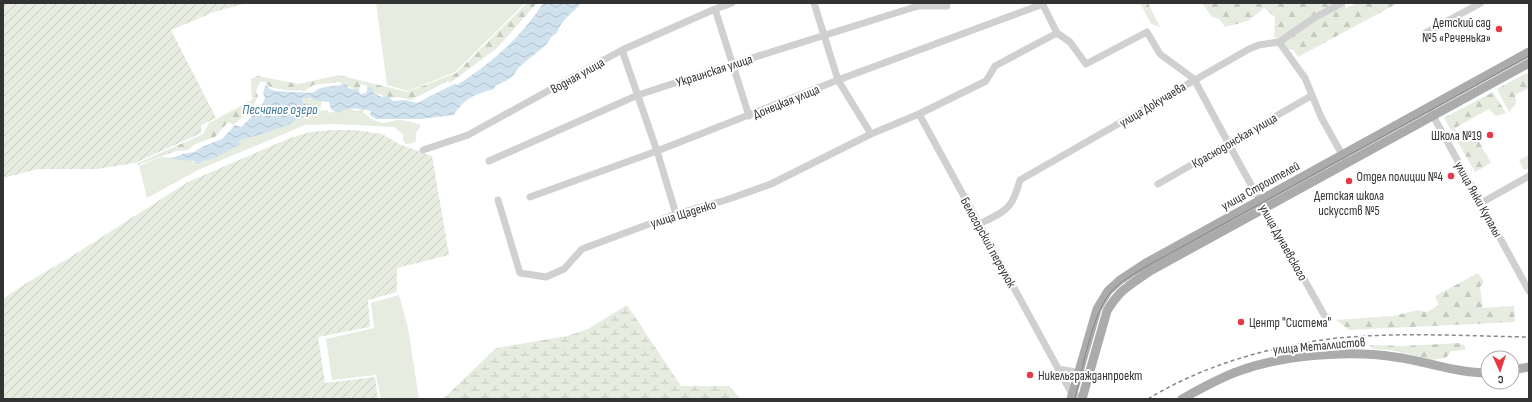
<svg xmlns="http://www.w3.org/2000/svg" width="1532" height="402" viewBox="0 0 1532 402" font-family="'Sofia Sans Condensed',sans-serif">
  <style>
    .grass { fill: #e6ecdf }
    .forest { fill: url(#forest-firs) }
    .wetland { fill: url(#wetland-marsh) }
    .garden { fill: url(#garden-furrows) }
    .water { fill: url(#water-waves) }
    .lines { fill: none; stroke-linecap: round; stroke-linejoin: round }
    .minor { stroke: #d0d0d0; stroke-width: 7 }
    .major { stroke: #ababab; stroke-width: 9 }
    .tram { stroke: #888; stroke-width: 1 }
    .rail { stroke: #888; stroke-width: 1.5; stroke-dasharray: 4 3; stroke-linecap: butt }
    .poi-dot { fill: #e63946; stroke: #fff; stroke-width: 1.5 }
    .labels { text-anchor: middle; stroke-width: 4; stroke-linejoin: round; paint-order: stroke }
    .poi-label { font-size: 13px; fill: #333; stroke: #fff; text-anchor: end }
    .street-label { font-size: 13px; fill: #333; stroke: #fff }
    .water-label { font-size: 14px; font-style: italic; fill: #3f7597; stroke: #fff }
  </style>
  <defs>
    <pattern id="forest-firs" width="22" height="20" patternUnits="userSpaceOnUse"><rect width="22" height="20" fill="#e6ecdf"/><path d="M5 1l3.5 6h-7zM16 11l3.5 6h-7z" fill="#c6cbc0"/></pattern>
    <pattern id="wetland-marsh" width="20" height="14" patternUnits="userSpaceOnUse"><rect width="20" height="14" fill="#e6ecdf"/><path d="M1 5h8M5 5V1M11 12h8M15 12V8" fill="none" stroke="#c6cbc0"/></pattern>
    <pattern id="garden-furrows" width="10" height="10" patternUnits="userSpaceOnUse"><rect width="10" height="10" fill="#e6ecdf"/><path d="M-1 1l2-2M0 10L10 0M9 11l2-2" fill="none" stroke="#c6cbc0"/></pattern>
    <pattern id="water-waves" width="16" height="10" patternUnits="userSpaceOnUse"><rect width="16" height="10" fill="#cfe2ee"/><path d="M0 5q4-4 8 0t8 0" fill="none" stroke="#b2c2cd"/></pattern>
  </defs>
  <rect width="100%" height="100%" fill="#fff"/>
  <path class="grass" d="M376 3H525L455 72 408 91 387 85Z
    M303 95 310 99H322L320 111 327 110 330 113 339 109 348 108 356 111 365 108 363 112C368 117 376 122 383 123 388 123 394 120 399 120 405 120 415 123 421 125L416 133V141L413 143 406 144 403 140V134L394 127 334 124 305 125 198 170 147 198 139 166 161 157 187 159 193 162 196 159 233 137 306 106 305 102 297 100Z
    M1529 155V168L1524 170 1519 160Z
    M399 295 408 328 419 399H381L376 375 332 380 326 339 374 328 371 303Z"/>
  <path class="forest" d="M527 3H537L497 48 450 83 448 81 411 100 398 97 386 98 381 94 375 95 367 92V86L361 84 359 90 354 92 353 88 342 85 340 82 313 85 305 91 284 90 270 87 265 82H260L256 91 258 96 253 106 234 125 228 122 215 137 195 144 188 150 176 151 138 165V163L203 134 209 123 252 100 251 79 258 76 298 84 339 75 407 92 456 73Z
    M1140 3H1148L1160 27 1151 24Z
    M1202 3H1342L1346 8 1358 3H1398L1298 57 1294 50 1287 49 1283 42 1274 37 1275 17 1264 8 1248 21 1225 27 1219 19 1212 17Z
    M1529 72V88L1515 95 1516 104 1509 112 1497 89Z
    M1493 92 1506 113 1496 116 1489 109 1455 128 1457 131H1473L1491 163 1475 172 1444 118Z
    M1478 273 1484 282 1480 287 1483 308 1514 306 1515 322 1349 330 1336 320 1393 316 1418 310 1427 312 1439 305 1435 296Z
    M1460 343 1465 346V350L1451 351 1446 358 1430 360 1421 357 1391 350 1372 349 1370 345 1402 346Z"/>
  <path class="wetland" d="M627 305 681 386H729L741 399H443L496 348 567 336 588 329Z"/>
  <path class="garden" d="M4 3H247L214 12 171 30 216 118 201 125V133L135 163 97 169H38L3 178V4Z
    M332 130H355L382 134 401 145 432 156 449 255 397 268V292L368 300 370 327 318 337 325 383 375 377 378 399H3V299L28 282 69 258 188 182 290 138 310 132Z"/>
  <path class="water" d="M543 3H582C573 12 561 20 557 33L553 35 546 45 519 67 513 76 506 81 496 85 494 89C475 95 465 97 454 115L421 119H376L370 115 371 111C359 109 349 106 338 113L331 109 329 102 317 101 310 98H301L304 103 312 105V109L307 113 305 117C298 118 294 122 288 125 272 131 256 136 239 140L240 145C227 150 216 160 202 161L199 164 194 161 169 159 183 154 194 152 202 147 222 139 235 125 241 127 260 109 265 98 263 93 266 84 269 89 276 91 312 93 320 88 347 84 348 88 359 90 360 94 366 93 368 87 373 89 374 94 382 97 388 96 393 101 405 100 417 103 454 84 457 85C491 63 521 38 543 3Z"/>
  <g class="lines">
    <path class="minor" d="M814 3 838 80 871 134
      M1042 3 1057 33
      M715 9 749 116
      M1425 33 1481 3
      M1279 42 1305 78 1321 117 1344 158
      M622 50 657 151 676 214
      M1431 112 1529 291
      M919 114 1072 394 1082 397
      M423 150 468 135 622 50 715 9 732 3
      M489 161 638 95 733 64 918 6H947
      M1158 184 1311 96
      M530 197 657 151 838 80 1043 4
      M498 200 520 273 546 277 564 269 582 249 676 214 726 200 771 184 871 134 919 114 986 81 995 66 1057 33 1070 42 1086 64 1147 32 1160 54 1194 79 1239 163 1327 320
      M1481 203 1529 176
      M979 224C1006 211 1012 210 1020 180L1249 49 1259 45 1279 42 1314 18 1342 3
      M1058 369 1088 374"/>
    <path class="major" d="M1512 370 1529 367
      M1071 399 1097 309 1108 291 1120 280 1146 263 1529 52
      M1082 399 1107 311C1120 289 1130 285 1150 271L1529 63
      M1182 399C1200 389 1219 378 1239 371 1283 355 1349 350 1395 357 1426 361 1456 373 1488 373"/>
    <path class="tram" d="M1075 399C1082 371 1092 315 1110 293 1120 281 1134 274 1147 266L1529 56"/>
    <path class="rail" d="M1148 399C1203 365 1274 345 1338 338 1401 332 1465 336 1529 337"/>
  </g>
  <g class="poi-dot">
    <circle cx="1499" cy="29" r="4"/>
    <circle cx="1490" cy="135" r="4"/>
    <circle cx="1451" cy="176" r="4"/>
    <circle cx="1349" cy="181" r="4"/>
    <circle cx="1241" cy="322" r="4"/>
    <circle cx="1030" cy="375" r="4"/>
  </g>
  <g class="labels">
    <g class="poi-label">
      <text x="1491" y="27">Детский сад<tspan x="1491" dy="15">№5 «Реченька»</tspan></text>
      <text x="1482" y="140">Школа №19</text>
      <text x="1443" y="181">Отдел полиции №4</text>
      <text x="1349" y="200" text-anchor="middle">Детская школа<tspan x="1349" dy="15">искусств №5</tspan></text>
      <text x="1249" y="327" text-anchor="start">Центр "Система"</text>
      <text x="1038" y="380" text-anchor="start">Никельгражданпроект</text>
    </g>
    <g class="street-label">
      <text transform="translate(714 70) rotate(-18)" y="5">Украинская улица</text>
      <text transform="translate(577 75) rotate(-29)" y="5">Водная улица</text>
      <text transform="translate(786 101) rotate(-22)" y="5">Донецкая улица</text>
      <text transform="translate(1152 104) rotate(-31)" y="5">улица Докучаева</text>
      <text transform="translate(1234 140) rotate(-30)" y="5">Краснодонская улица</text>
      <text transform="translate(1260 185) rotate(-29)" y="5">улица Строителей</text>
      <text transform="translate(1479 199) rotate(61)" y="5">улица Янки Купалы</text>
      <text transform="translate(683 213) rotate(-17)" y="5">улица Щаденко</text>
      <text transform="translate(989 242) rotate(61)" y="5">Белогорский переулок</text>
      <text transform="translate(1284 242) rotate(61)" y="5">улица Дунаевского</text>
      <text transform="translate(1319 345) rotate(-5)" y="5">улица Металлистов</text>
    </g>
    <g class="water-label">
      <text x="280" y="114">Песчаное озеро</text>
    </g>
  </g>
  <rect width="1532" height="402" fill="none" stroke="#333333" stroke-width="8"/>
  <g transform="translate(1500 370) rotate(177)"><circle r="19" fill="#ffffff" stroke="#adadad"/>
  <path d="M0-3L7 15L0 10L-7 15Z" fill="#e63946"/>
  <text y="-6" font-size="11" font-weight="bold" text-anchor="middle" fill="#333333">С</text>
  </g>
</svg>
